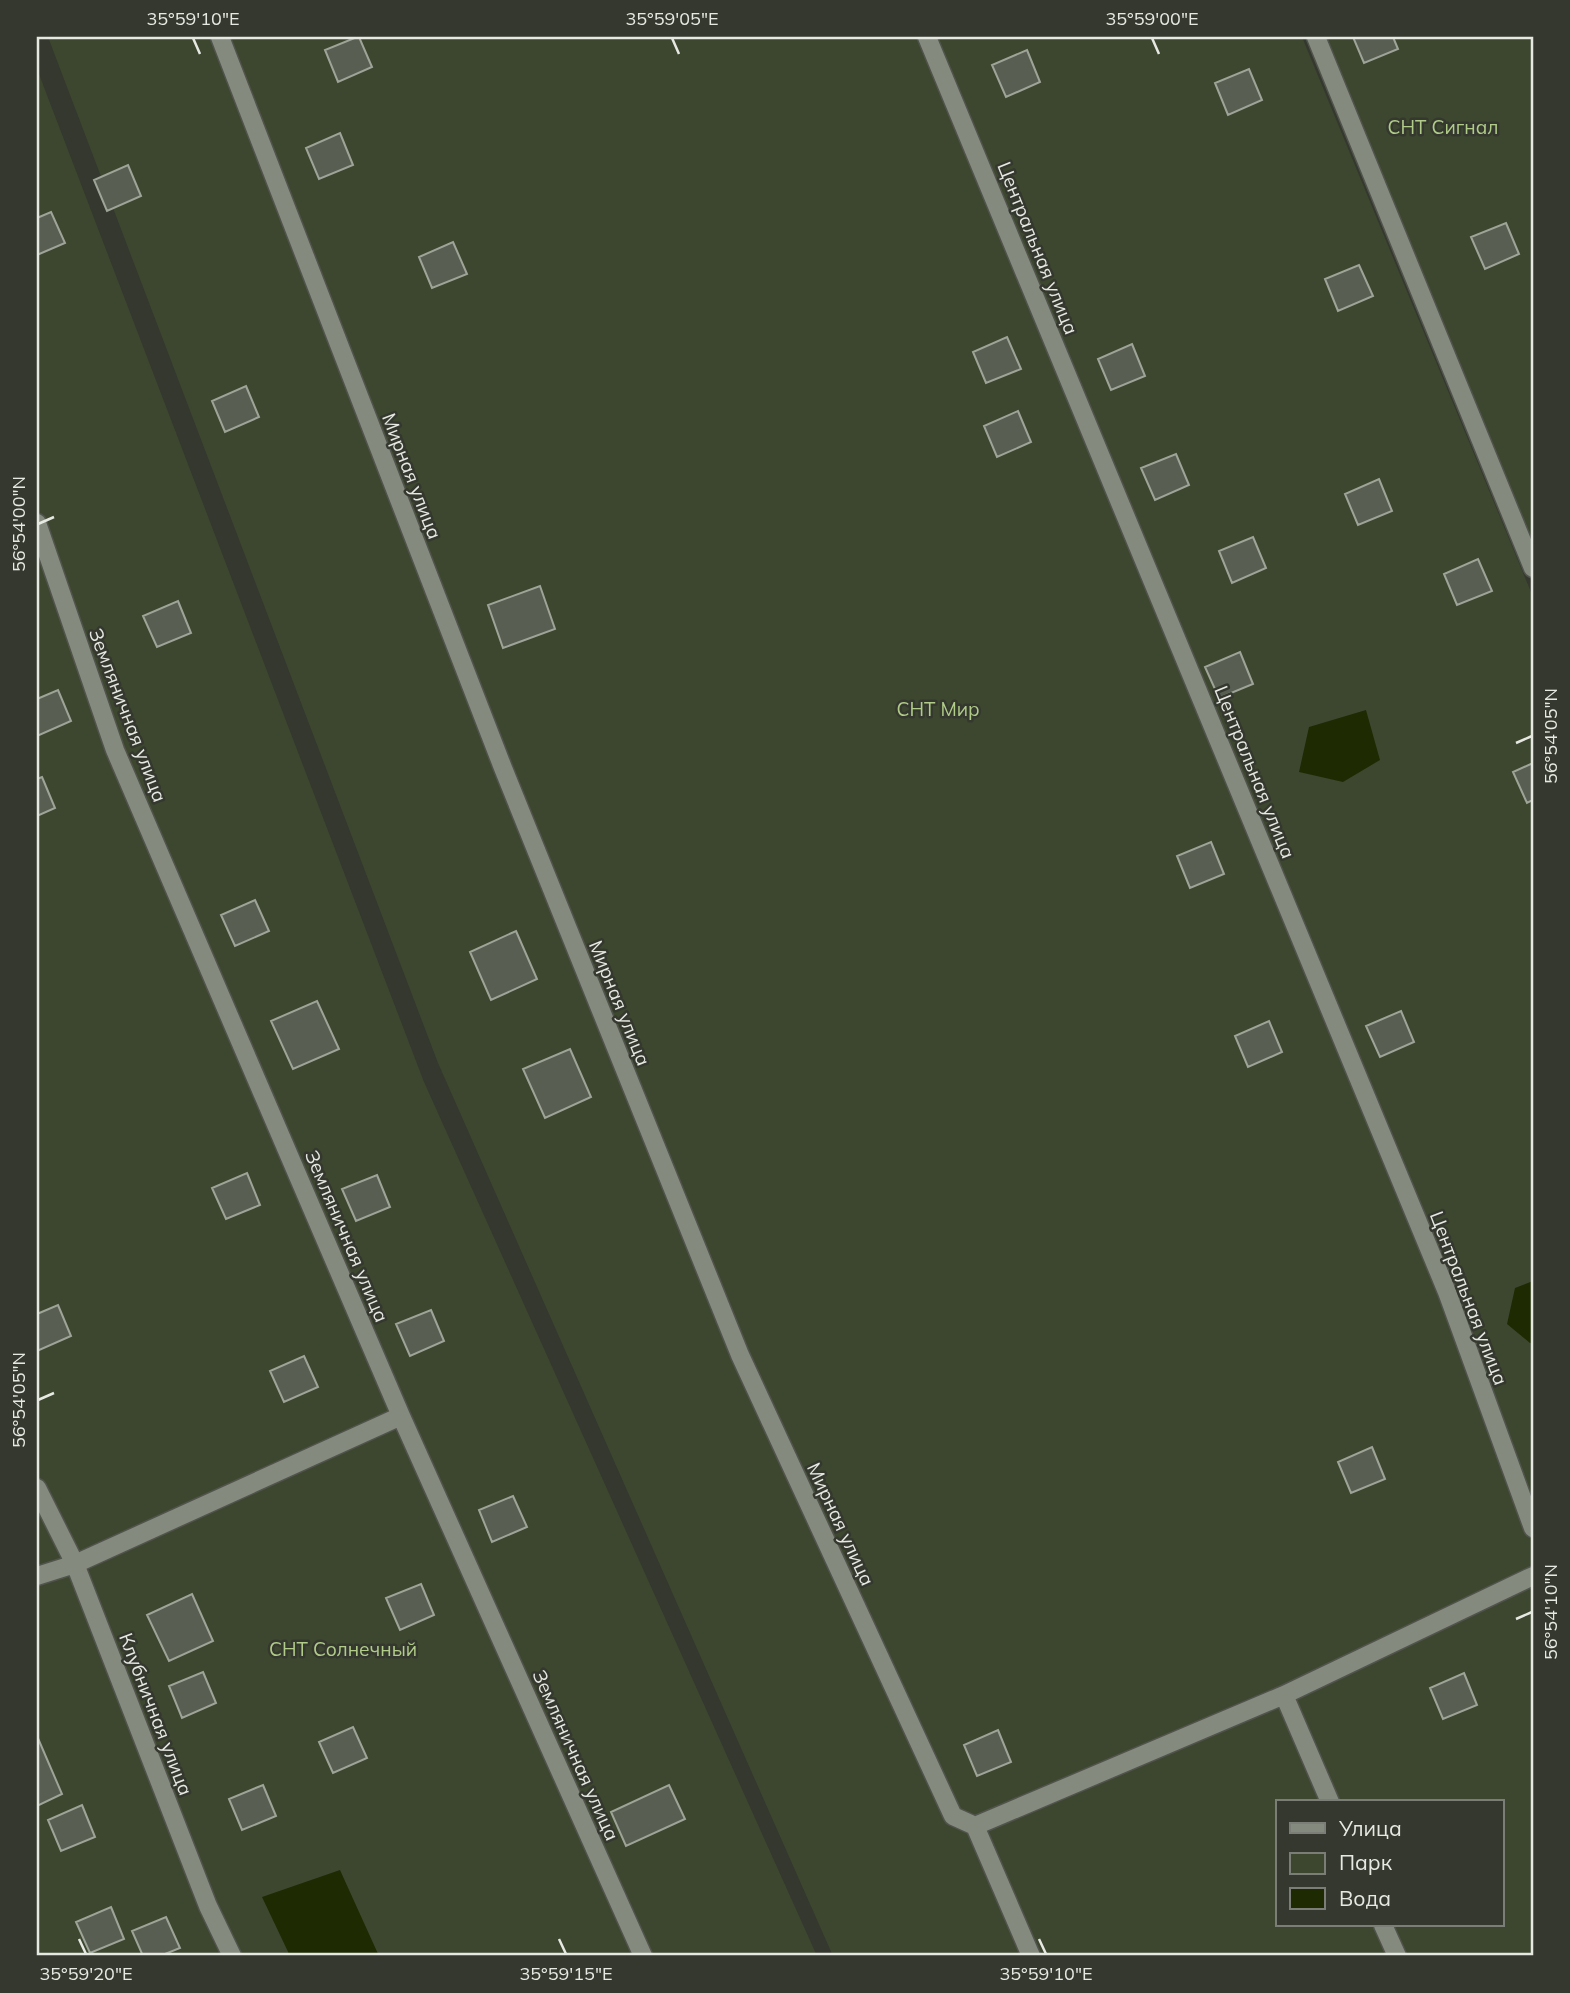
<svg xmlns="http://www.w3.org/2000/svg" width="1570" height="1993" viewBox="0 0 1570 1993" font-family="Mulish,sans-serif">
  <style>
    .green { fill: #3d472f; fill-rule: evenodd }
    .water { fill: #1e2b02 }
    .building { fill: #595e53; stroke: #9fa498; stroke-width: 2 }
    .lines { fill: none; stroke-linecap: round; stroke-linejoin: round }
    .minor-casing { stroke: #51544c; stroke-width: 21 }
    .minor { stroke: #858a7e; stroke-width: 18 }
    .ticks { fill: none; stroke: #e6e8e2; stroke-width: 2.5 }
    .labels { text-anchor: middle; stroke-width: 5; stroke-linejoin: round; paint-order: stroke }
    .park-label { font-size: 19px; fill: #b1cc88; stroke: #34382e }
    .street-label { font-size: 19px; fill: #e6e8e2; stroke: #34382e }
    .neatline { fill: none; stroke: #e6e8e2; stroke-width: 2.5 }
    .ticks-label { font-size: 18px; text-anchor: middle; fill: #e6e8e2 }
  </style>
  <rect width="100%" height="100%" fill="#34382e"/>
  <path class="green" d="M48 37H1302L1533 597V1956H833L438 1063ZM1278 1802H1502V1925H1278Z
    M1309 37H1533V581Z
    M37 69 424 1082 817 1956H37Z"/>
  <path class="water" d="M1366 710 1380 760 1343 782 1299 772 1309 727Z
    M1533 1281V1342L1530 1343 1507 1324 1515 1288Z
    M340 1870 379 1956H290L262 1897Z"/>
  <path class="building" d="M357 37H359L372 67 338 82 325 50Z
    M1353 37H1393L1398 49 1364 63Z
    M1027 50 1040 82 1006 97 992 65Z
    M1249 69 1262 100 1228 115 1215 83Z
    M340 133 353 165 319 179 306 148Z
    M128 165 141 196 107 211 94 180Z
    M51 212 65 243 37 255V218Z
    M1506 223 1519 254 1485 269 1471 237Z
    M453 242 467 274 432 288 419 257Z
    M1359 265 1373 296 1338 311 1325 279Z
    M1007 337 1021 369 986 383 973 352Z
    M1132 344 1145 376 1111 390 1098 359Z
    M246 386 259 417 225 432 212 401Z
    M1018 411 1031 442 997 457 984 426Z
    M1176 454 1189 485 1155 500 1141 468Z
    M1379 479 1392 511 1358 525 1345 494Z
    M1253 537 1266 568 1232 583 1219 551Z
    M1478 559 1492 591 1457 605 1444 574Z
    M540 586 555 629 503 648 488 605Z
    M178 601 191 633 157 647 143 616Z
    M1240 652 1253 684 1219 698 1205 667Z
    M58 690 71 721 37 736V699Z
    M1533 763V800L1527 803 1513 772Z
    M42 777 55 808 37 816V779Z
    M1211 842 1224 874 1190 888 1177 856Z
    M255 900 269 931 235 946 221 915Z
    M516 931 537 979 491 1000 470 952Z
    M317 1001 339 1049 293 1069 271 1021Z
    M1401 1011 1414 1042 1380 1057 1366 1026Z
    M1269 1021 1282 1052 1248 1067 1235 1036Z
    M570 1049 591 1097 545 1118 523 1069Z
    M247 1173 260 1205 226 1219 212 1188Z
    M377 1175 390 1207 356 1221 342 1189Z
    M58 1305 71 1336 37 1351V1314Z
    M431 1310 444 1341 410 1356 396 1324Z
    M304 1356 318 1387 284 1402 270 1371Z
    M1372 1447 1385 1479 1351 1493 1338 1462Z
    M513 1496 527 1527 492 1542 479 1510Z
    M421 1584 434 1615 400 1630 386 1598Z
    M192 1594 213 1641 169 1661 147 1615Z
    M203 1672 216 1703 182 1718 169 1686Z
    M1464 1673 1477 1705 1443 1719 1430 1688Z
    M353 1727 367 1758 333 1773 319 1742Z
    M998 1730 1011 1762 977 1776 964 1745Z
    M37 1736 62 1794 37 1806Z
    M263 1785 276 1816 242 1830 229 1799Z
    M669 1785 685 1819 626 1846 611 1812Z
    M82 1805 95 1837 61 1851 48 1820Z
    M111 1907 124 1939 90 1953 76 1922Z
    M166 1917 180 1948 160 1956H143L132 1931Z"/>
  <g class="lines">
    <defs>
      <path id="minor" d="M220 37 503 768 740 1355 953 1816 975 1826 1031 1956
        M927 37 1447 1292 1533 1528
        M1316 37 1533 568
        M37 523 115 750 401 1416 643 1956
        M37 1488 75 1564 208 1906 232 1956
        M37 1576 75 1564 401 1416
        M1284 1695 1330 1802
        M975 1826 1284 1695 1533 1576
        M1383 1925 1397 1956"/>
    </defs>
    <use href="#minor" class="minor-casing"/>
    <use href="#minor" class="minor"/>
  </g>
  <path class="ticks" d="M193 38 200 54M672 38 679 54M1152 38 1159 54M38 524 54 517M1516 743 1532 736M38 1400 54 1393M1516 1619 1532 1612M79 1939 86 1954M559 1939 566 1954M1039 1939 1046 1954"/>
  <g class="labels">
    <g class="park-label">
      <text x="1443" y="134">СНТ Сигнал</text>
      <text x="938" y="716">СНТ Мир</text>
      <text x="343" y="1656">СНТ Солнечный</text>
    </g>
    <g class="street-label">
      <text transform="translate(1038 248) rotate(68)" y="7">Центральная улица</text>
      <text transform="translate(412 476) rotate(69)" y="7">Мирная улица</text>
      <text transform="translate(128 715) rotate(69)" y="7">Земляничная улица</text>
      <text transform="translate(1255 772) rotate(68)" y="7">Центральная улица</text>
      <text transform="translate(620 1003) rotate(68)" y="7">Мирная улица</text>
      <text transform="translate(347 1236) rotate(67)" y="7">Земляничная улица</text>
      <text transform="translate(1469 1298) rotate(69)" y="7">Центральная улица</text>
      <text transform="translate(841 1524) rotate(65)" y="7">Мирная улица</text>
      <text transform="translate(156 1714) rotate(69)" y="7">Клубничная улица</text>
      <text transform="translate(576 1755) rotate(66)" y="7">Земляничная улица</text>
    </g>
  </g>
  <rect width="1570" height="1993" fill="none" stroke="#34382e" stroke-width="77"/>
  <rect x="1276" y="1800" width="228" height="126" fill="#34382e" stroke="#7b7e76" stroke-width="2"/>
  <rect x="1290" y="1823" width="35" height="10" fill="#858a7e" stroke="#7b7e76" stroke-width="2"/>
  <text x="1339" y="1836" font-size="21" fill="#e6e8e2">Улица</text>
  <rect x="1290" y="1853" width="35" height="21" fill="#3d472f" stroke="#7b7e76" stroke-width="2"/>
  <text x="1339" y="1870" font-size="21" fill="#e6e8e2">Парк</text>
  <rect x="1290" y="1888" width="35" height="21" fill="#1e2b02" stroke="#7b7e76" stroke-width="2"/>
  <text x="1339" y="1906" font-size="21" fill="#e6e8e2">Вода</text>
  <rect x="38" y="38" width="1494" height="1916" class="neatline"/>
  <g class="ticks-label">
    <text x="193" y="25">35°59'10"E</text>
    <text x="672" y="25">35°59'05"E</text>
    <text x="1152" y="25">35°59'00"E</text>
    <text transform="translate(19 524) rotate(-90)" y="6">56°54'00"N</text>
    <text transform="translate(1551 736) rotate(-90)" y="6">56°54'05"N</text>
    <text transform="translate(19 1400) rotate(-90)" y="6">56°54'05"N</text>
    <text transform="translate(1551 1612) rotate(-90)" y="6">56°54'10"N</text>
    <text x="86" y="1980">35°59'20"E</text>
    <text x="566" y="1980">35°59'15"E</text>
    <text x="1046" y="1980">35°59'10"E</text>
  </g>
</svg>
